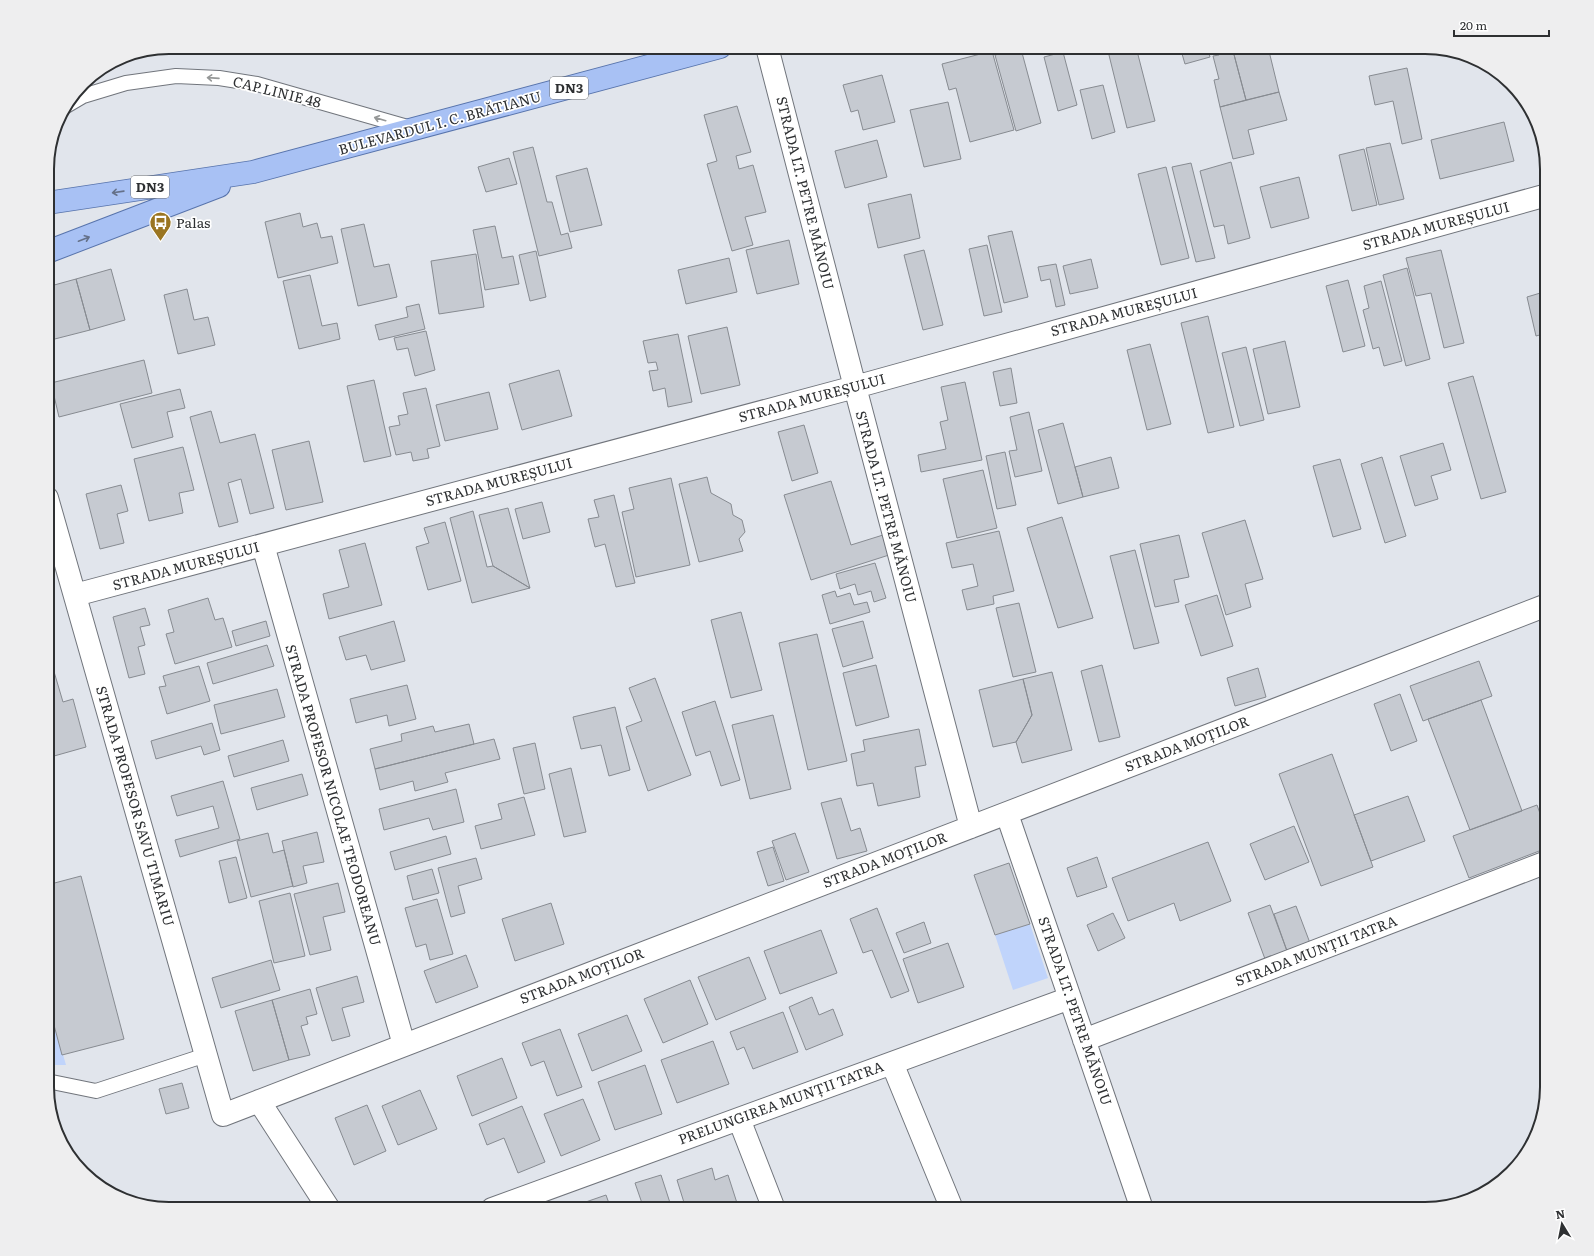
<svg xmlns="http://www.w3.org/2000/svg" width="1594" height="1256" viewBox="0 0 1594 1256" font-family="Literata,serif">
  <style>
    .green { fill: #c0d4fb }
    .building { fill: #c6cad1; stroke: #878b91 }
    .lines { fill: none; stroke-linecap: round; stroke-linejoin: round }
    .lane-casing { stroke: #71757c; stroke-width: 16 }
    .street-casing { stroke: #71757c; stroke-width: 24 }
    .primary-casing { stroke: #5874ac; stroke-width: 24 }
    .lane { stroke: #fff; stroke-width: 14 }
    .street { stroke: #fff; stroke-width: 22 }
    .primary { stroke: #a8c1f4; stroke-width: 22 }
    .oneway { stroke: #969898 }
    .oneway2 { stroke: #657189 }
    .labels { text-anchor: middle; stroke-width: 3.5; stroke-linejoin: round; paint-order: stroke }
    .shield { fill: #fff; stroke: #6d6e70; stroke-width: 1 }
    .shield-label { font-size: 13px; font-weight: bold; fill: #2e3032 }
    .street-label { font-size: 14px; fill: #2e3032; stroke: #fff }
    .poi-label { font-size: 14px; fill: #2e3032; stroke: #fff; text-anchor: start }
    .rim { fill: none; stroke: #2e3032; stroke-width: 2 }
  </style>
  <rect width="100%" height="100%" fill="#e1e5ec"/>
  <path class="green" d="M1030 924 1048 978 1013 990 995 935Z
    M47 999 66 1065H47Z"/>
  <path class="building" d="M1107 47H1136L1155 121 1127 128Z
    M1180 47H1207L1210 57 1185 64Z
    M1217 47H1232L1246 100 1220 107 1214 80 1219 79 1213 56 1219 55Z
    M1232 47H1268L1279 92 1246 100Z
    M1021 49 1041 123 1016 131 995 55Z
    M992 51 1014 130 970 142 956 88 949 90 942 64Z
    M1063 52 1077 105 1058 111 1044 57Z
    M1407 68 1422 139 1402 144 1393 101 1375 105 1369 76Z
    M882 75 895 122 863 130 858 110 851 112 843 85Z
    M1103 85 1115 132 1092 139 1080 90Z
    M1279 92 1287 120 1248 130 1254 154 1233 159 1220 107Z
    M948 102 961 159 924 167 910 110Z
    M737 106 751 152 736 156 739 169 753 165 766 212 745 217 753 245 732 251 707 164 717 161 704 115Z
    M1504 122 1514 161 1440 179 1431 140Z
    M877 140 887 177 845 188 835 151Z
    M1390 143 1404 199 1379 205 1366 148Z
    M533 147 547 202H552L561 235 568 233 572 248 539 256 513 152Z
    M1364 149 1377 205 1352 211 1339 155Z
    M509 158 517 184 486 192 478 167Z
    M1231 162 1250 238 1228 244 1224 225 1214 227 1200 171Z
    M1191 163 1215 258 1196 262 1172 167Z
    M1166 167 1189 258 1161 265 1138 174Z
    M587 168 602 225 570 232 556 176Z
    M1299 177 1309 218 1271 228 1260 187Z
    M911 194 920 238 878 248 868 204Z
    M300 213 303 227 317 223 321 238 332 236 338 263 278 278 265 222Z
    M364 224 374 267 389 264 397 297 358 306 341 229Z
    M495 226 502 258 513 256 519 284 485 290 473 230Z
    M1012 231 1028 297 1004 303 988 236Z
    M789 240 799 284 757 294 746 250Z
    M987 245 1002 312 984 316 969 249Z
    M924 250 943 325 923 330 904 255Z
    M1441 250 1464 343 1444 348 1431 293 1416 296 1406 258Z
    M536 251 546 297 530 301 519 255Z
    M476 254 484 307 439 314 431 261Z
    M729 258 737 292 686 304 678 270Z
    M1091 259 1098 288 1070 294 1063 266Z
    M1056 264 1065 305 1056 307 1050 279 1041 281 1038 267Z
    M1407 268 1430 359 1406 366 1383 275Z
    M111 269 125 320 90 330 76 279Z
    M310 275 322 326 337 323 340 339 299 349 283 281Z
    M76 279 90 330 47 341V287Z
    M1348 280 1365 346 1343 352 1326 286Z
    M1381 281 1402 361 1384 366 1379 347 1373 349 1363 310 1369 308 1364 286Z
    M187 289 194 320 208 317 215 345 178 354 164 295Z
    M1547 291V333L1536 336 1527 297Z
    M419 304 425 329 379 340 375 325 408 317 406 307Z
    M1208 316 1234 427 1208 433 1181 323Z
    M727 327 740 385 701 394 688 336Z
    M426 331 435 370 415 376 408 348 397 350 394 338Z
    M678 334 692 402 668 407 665 388 653 391 649 371 658 370 656 362 648 363 643 341Z
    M1285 341 1300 407 1268 414 1253 349Z
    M1150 344 1171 424 1147 430 1127 350Z
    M1246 347 1264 420 1240 426 1222 353Z
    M144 360 152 393 59 417 51 383Z
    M1011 368 1017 403 1000 406 993 372Z
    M559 370 572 416 522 430 509 384Z
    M1473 376 1506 492 1481 499 1448 383Z
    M374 380 391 456 364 462 347 386Z
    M965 382 982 460 921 472 918 455 946 449 940 422 948 420 941 387Z
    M426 388 440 446 427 449 429 458 413 461 411 452 396 455 389 427 400 425 398 416 408 414 403 393Z
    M180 389 185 408 167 412 173 437 132 448 120 404Z
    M489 392 498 429 445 441 436 405Z
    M211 411 220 443 255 434 274 508 250 514 241 479 228 483 238 522 219 527 190 417Z
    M1029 412 1042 471 1015 477 1009 451 1017 450 1010 417Z
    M1063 423 1083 497 1058 504 1038 430Z
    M804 425 818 473 792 481 778 432Z
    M309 441 323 502 286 510 272 450Z
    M1443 443 1451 470 1431 476 1438 499 1415 506 1400 456Z
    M183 447 194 490 179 493 183 513 149 521 134 459Z
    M1005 452 1016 505 997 509 986 456Z
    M1111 457 1119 488 1083 497 1075 467Z
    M1382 457 1406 536 1385 543 1361 464Z
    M1340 459 1361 529 1333 537 1313 466Z
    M983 470 997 528 957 538 943 479Z
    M707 477 711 493 731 504 733 515 742 520 745 532 739 539 743 551 699 562 679 484Z
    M671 478 690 565 636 577 622 512 634 509 629 488Z
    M831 481 851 545 883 535 889 555 811 580 784 495Z
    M121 485 128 511 117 514 124 543 100 549 86 494Z
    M614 495 635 583 616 587 605 544 595 547 588 519 599 517 594 500Z
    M542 502 550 532 523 539 515 509Z
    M508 508 530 588 493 566 479 515Z
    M473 511 487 567 493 566 530 588 472 603 450 518Z
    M1062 517 1093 618 1058 628 1027 528Z
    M1245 520 1263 579 1245 584 1251 607 1226 615 1202 533Z
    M445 522 461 581 428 590 416 547 429 543 424 528Z
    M999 531 1014 591 993 596 994 604 967 610 962 590 978 586 973 564 952 568 946 543Z
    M1179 535 1189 577 1174 580 1179 602 1155 607 1140 544Z
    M365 543 382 605 329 619 323 594 349 587 339 550Z
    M1135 550 1159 643 1134 649 1110 556Z
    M875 563 886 598 874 602 871 591 858 595 855 584 840 589 836 574Z
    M835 591 837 597 850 593 854 605 867 602 870 612 830 624 822 595Z
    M1217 595 1233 646 1201 656 1185 605Z
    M208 598 215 620 223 618 232 647 175 664 166 634 174 632 168 610Z
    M1019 603 1036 672 1013 677 996 608Z
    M145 608 150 625 140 627 145 645 138 647 145 674 129 678 113 617Z
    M741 612 762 690 731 698 711 620Z
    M266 621 270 636 236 646 232 631Z
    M394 621 405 661 371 670 366 655 346 660 339 637Z
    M863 621 873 658 843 667 832 629Z
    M817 634 847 761 808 770 779 643Z
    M267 645 274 666 213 684 207 663Z
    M47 647 55 675 47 677Z
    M1479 661 1492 696 1423 721 1410 686Z
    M876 665 889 717 856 726 843 673Z
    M1102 665 1120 737 1099 742 1081 671Z
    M199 666 210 701 167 714 159 687 166 686 163 676Z
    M1258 668 1266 697 1235 706 1227 678Z
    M1052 672 1072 750 1022 763 1016 742 1032 715 1023 679Z
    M55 675 63 702 73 699 86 747 47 758V677Z
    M655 678 691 775 648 791 626 727 642 721 629 688Z
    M1023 679 1032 715 1016 742 993 747 979 690Z
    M407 685 416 719 389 726 387 715 356 723 350 699Z
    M277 689 285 717 221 734 214 705Z
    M1400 694 1417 741 1391 751 1374 704Z
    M1481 700 1522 811 1470 830 1428 719Z
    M715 701 740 780 721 786 710 751 696 756 682 712Z
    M615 707 630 770 609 776 601 745 581 749 573 717Z
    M773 715 791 789 750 799 732 725Z
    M212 723 220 750 204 755 201 746 156 759 151 741Z
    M469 724 474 744 375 769 370 749 402 741 401 734 433 726 435 732Z
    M919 729 926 765 915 767 920 797 878 806 873 783 857 786 851 754 865 751 863 740Z
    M494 739 500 759 445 773 448 782 415 791 413 781 380 790 375 769Z
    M283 740 289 761 234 777 228 756Z
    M535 743 545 789 524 794 513 748Z
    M1332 754 1373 867 1321 886 1279 774Z
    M571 768 586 832 564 837 549 774Z
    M302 774 308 795 257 810 251 788Z
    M223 781 240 839 180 857 175 840 219 828 213 806 177 816 171 796Z
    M456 789 464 822 433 830 429 818 384 830 379 809Z
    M1408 796 1425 841 1371 861 1354 815Z
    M524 797 535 835 481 849 475 826 502 819 498 804Z
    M841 798 851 831 860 828 867 851 837 859 821 803Z
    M1537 805 1547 833V848L1469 878 1453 836Z
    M1294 826 1309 862 1265 880 1250 844Z
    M317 832 324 862 303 866 307 883 293 887 282 841Z
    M268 833 273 853 284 850 293 886 251 897 237 841Z
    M795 833 809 872 786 880 772 841Z
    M446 836 451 854 395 870 390 852Z
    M1208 842 1231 901 1180 921 1174 903 1128 921 1112 878Z
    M773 847 784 881 768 886 757 852Z
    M236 857 247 898 229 903 219 861Z
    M1097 857 1107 887 1077 897 1067 868Z
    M476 858 482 879 458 886 465 913 451 917 438 868Z
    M1009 863 1030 924 995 935 974 875Z
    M432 869 439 893 413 900 407 876Z
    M81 876 124 1039 62 1055 47 999V885Z
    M338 883 345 912 323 917 331 950 310 955 294 894Z
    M290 893 305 956 274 963 259 901Z
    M437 899 453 954 430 960 426 944 416 947 405 908Z
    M551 903 564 944 515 961 502 919Z
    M1270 905 1287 951 1265 959 1248 913Z
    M1296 906 1310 943 1287 951 1274 914Z
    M877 908 909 991 891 998 872 950 863 953 850 919Z
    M1113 913 1125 938 1098 951 1087 925Z
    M924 922 931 943 904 953 896 933Z
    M821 930 837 973 780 994 764 951Z
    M948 943 964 987 918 1003 903 959Z
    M466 955 478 987 436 1003 424 971Z
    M749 957 766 999 716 1020 698 977Z
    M271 960 280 990 221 1008 212 978Z
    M357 976 364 1002 342 1008 350 1036 332 1041 316 988Z
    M690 980 708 1024 663 1043 644 999Z
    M310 989 317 1014 306 1017 308 1024 301 1026 310 1055 289 1060 272 1000Z
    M812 997 819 1015 833 1009 843 1035 806 1050 789 1007Z
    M272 1000 289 1060 253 1071 235 1011Z
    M783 1012 798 1052 753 1069 744 1047 737 1050 730 1032Z
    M627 1015 642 1051 592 1071 578 1034Z
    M560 1029 582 1087 557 1096 544 1061 531 1066 522 1043Z
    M713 1041 729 1084 677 1103 661 1060Z
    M502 1058 517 1098 472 1116 457 1076Z
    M645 1065 662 1114 615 1130 598 1082Z
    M182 1083 189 1108 166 1114 159 1089Z
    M420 1090 437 1129 398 1145 382 1106Z
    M583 1099 600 1140 561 1156 544 1114Z
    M367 1105 386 1151 354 1165 335 1118Z
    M522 1106 545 1162 518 1173 504 1138 487 1145 479 1124Z
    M712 1168 715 1180 728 1175 737 1203 724 1206 725 1209H686L677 1180Z
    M661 1175 672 1209H644L635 1183Z
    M606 1195 611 1209H578L577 1205Z"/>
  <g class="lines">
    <defs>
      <path id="lane" d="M66 106 83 96 126 83 176 76 219 78 257 84 411 128
        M47 1081 96 1091 206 1055"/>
      <path id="street" d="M767 47 855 387 971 827
        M47 498 223 1115 1547 605
        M263 545 404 1045
        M75 595 855 387 1547 195
        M1007 814 1142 1209
        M1084 1040 1547 862
        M892 1063 952 1209
        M259 1101 329 1209
        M739 1119 774 1209
        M492 1209 1070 998"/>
      <path id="primary" d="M47 203 253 172 720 47
        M47 252 219 186"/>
    </defs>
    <use href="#lane" class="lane-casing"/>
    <use href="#street" class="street-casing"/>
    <use href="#primary" class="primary-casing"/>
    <use href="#lane" class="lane"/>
    <use href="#street" class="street"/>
    <use href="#primary" class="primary"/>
  </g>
  <defs><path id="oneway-shaft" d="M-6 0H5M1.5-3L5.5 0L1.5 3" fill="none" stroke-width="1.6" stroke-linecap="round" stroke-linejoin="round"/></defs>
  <g class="oneway">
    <use href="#oneway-shaft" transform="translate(213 78) rotate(-176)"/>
    <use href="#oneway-shaft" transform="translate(380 119) rotate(-164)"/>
  </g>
  <g class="oneway2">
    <use href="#oneway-shaft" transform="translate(118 192) rotate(172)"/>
    <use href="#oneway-shaft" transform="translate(84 239) rotate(-21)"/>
  </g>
  <defs>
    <symbol id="bus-pin" viewBox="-11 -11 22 30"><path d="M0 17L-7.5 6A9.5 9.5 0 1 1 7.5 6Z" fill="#9a7521" stroke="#fff"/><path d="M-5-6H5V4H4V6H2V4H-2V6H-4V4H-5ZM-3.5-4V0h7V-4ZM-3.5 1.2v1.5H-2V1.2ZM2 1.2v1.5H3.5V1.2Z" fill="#fff"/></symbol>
  </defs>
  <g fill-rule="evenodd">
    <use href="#bus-pin" x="148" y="210" width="25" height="34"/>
  </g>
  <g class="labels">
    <g class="shield">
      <rect x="550" y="77" width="38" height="22" rx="3"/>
      <rect x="131" y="176" width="38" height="22" rx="3"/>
    </g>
    <g class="shield-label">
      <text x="569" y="93">DN3</text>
      <text x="150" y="192">DN3</text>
    </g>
    <g class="street-label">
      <text transform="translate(277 92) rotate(14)" y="5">CAP LINIE 48</text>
      <text transform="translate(440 123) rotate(-15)" y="5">BULEVARDUL I. C. BRĂTIANU</text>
      <text transform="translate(805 193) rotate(76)" y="5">STRADA LT. PETRE MĂNOIU</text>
      <text transform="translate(1436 226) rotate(-15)" y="5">STRADA MUREȘULUI</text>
      <text transform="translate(1124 312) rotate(-15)" y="5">STRADA MUREȘULUI</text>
      <text transform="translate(812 398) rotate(-15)" y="5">STRADA MUREȘULUI</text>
      <text transform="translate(499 482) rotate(-15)" y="5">STRADA MUREȘULUI</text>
      <text transform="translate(886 507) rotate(75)" y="5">STRADA LT. PETRE MĂNOIU</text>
      <text transform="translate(186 566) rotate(-15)" y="5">STRADA MUREȘULUI</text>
      <text transform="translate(1187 744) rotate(-21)" y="5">STRADA MOȚILOR</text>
      <text transform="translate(333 795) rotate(74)" y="5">STRADA PROFESOR NICOLAE TEODOREANU</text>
      <text transform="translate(135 806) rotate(74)" y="5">STRADA PROFESOR SAVU TIMARIU</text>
      <text transform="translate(885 860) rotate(-21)" y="5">STRADA MOȚILOR</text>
      <text transform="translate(1316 951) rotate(-21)" y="5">STRADA MUNȚII TATRA</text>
      <text transform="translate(582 976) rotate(-21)" y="5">STRADA MOȚILOR</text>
      <text transform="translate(1075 1011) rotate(71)" y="5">STRADA LT. PETRE MĂNOIU</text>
      <text transform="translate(781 1103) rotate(-20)" y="5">PRELUNGIREA MUNȚII TATRA</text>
    </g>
    <g class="poi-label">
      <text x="176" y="228">Palas</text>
    </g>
  </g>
  <path d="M0 0H1594V1256H0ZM169 54H1425A115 115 0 0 1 1540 169V1087A115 115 0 0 1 1425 1202H169A115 115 0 0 1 54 1087V169A115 115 0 0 1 169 54Z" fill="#eeeeef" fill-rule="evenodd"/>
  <path class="rim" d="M169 54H1425A115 115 0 0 1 1540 169V1087A115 115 0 0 1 1425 1202H169A115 115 0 0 1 54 1087V169A115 115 0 0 1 169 54Z"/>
  <g transform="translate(1562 1224) rotate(350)" stroke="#ffffff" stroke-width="3" paint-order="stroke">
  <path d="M0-3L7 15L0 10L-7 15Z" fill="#2e3032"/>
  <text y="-6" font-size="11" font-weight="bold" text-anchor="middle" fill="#2e3032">N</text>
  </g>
  <path d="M1454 30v6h95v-6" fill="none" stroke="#2e3032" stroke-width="2"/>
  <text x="1460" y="30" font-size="12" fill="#2e3032" stroke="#ffffff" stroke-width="3" paint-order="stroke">20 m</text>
</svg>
